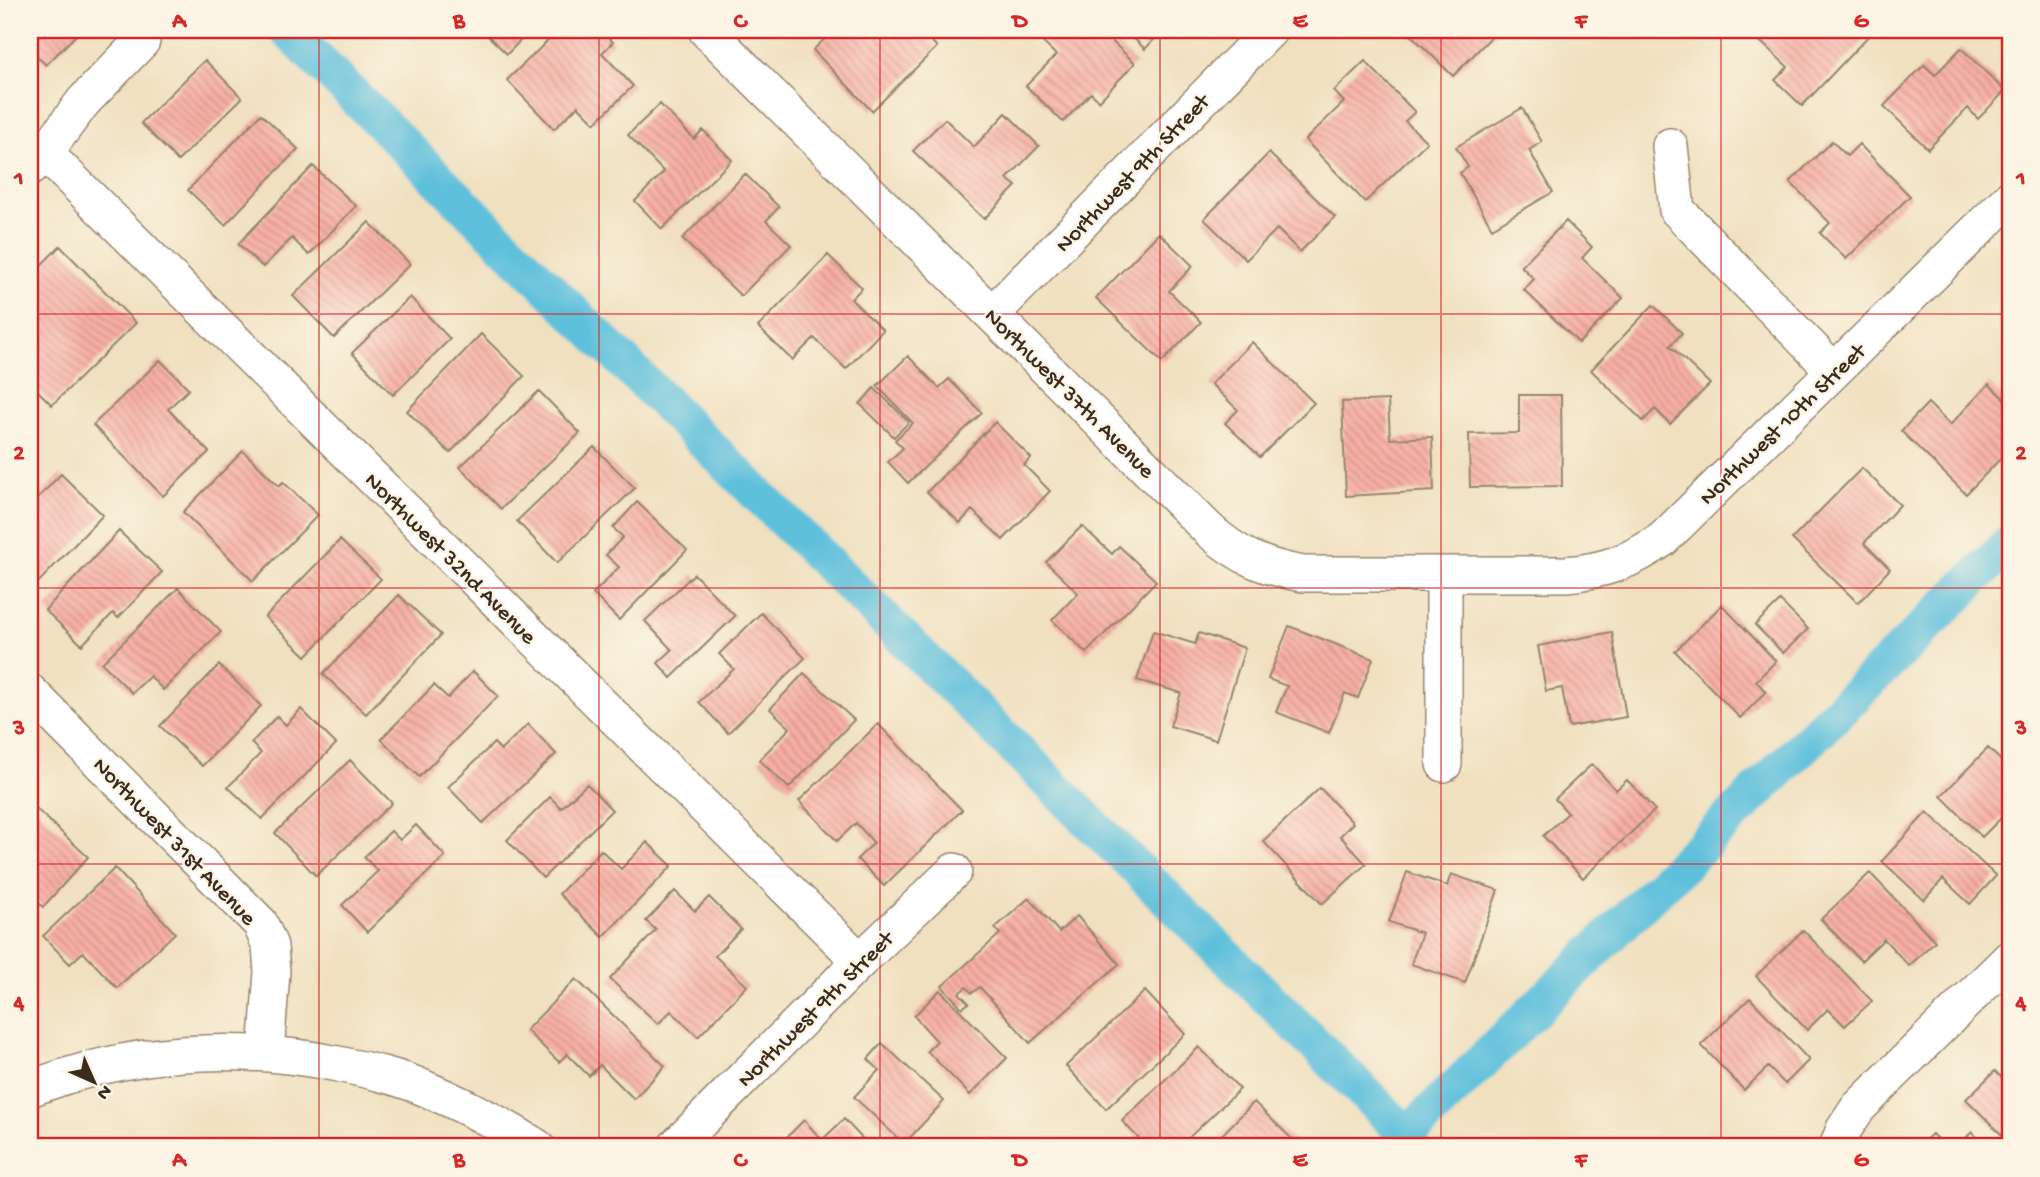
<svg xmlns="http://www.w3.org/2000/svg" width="2040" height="1177" viewBox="0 0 2040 1177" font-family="'Gochi Hand',sans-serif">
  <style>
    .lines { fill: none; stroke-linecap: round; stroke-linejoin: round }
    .canal { stroke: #5ec0dc; stroke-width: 37 }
    .building { fill: url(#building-back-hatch) }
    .minor-casing { stroke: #96856e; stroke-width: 38 }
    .minor { stroke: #fff; stroke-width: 35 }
    .grid { fill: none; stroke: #d62828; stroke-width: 2; stroke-opacity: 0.55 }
    .labels { text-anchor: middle; stroke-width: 5; stroke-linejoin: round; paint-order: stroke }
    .street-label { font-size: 23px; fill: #3b2a1e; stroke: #fcf5e5 }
    .neatline { fill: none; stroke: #d62828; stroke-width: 2.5 }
    .grid-label { font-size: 23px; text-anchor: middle; font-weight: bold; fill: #d62828 }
  </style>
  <defs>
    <pattern id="building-back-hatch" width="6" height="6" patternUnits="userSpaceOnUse" patternTransform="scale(1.75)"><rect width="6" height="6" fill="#f8afa5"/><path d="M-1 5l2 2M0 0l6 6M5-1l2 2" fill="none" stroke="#ca8f86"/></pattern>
  </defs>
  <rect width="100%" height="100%" fill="#fcf5e5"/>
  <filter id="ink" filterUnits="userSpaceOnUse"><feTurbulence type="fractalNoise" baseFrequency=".0143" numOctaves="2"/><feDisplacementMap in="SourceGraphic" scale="14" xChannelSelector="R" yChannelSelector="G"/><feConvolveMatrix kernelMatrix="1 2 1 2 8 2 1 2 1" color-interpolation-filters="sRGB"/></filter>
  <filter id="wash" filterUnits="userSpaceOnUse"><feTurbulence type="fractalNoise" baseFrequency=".00686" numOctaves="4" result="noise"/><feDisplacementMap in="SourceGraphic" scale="28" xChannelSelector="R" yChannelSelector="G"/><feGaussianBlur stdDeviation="1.57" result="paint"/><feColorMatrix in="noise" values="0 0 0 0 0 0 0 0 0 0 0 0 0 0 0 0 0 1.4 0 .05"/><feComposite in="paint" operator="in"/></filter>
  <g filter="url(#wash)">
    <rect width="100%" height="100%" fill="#f0e0bf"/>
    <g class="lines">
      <path class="canal" d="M287 30 1407 1135 2010 543"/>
    </g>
    <g id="blocks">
      <path class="building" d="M30 30H81L46 65 30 50Z
        M482 30H531L507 54Z
        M559 30H601L613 42 602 53 633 86 595 123 578 106 554 129 507 80Z
        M834 30H921L937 47 872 111 813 50Z
        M1030 30H1100L1135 63 1099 101 1091 93 1063 122 1026 86 1056 55Z
        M1125 30H1163L1145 49Z
        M1406 30H1498L1453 76Z
        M1748 30H1874L1802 106 1775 80 1788 67Z
        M1996 30H2010V44Z
        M1961 48 2005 91 1978 119 1968 108 1928 149 1884 106 1924 65 1935 75Z
        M205 60 242 98 178 161 141 123Z
        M1365 61 1415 112 1405 121 1427 142 1365 202 1305 140 1344 102 1334 91Z
        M660 104 694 139 703 130 732 160 662 229 635 201 664 172 628 135Z
        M1522 108 1542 142 1529 150 1553 192 1492 228 1460 173 1468 167 1456 147Z
        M1006 113 1039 146 1007 179 1016 186 984 219 913 151 945 119 974 147Z
        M261 114 298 149 225 225 188 190Z
        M1832 141 1847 156 1859 144 1910 196 1846 259 1820 233 1830 223 1790 182Z
        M1269 153 1335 217 1300 252 1277 229 1246 260 1204 219Z
        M313 166 356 206 309 255 292 238 263 267 238 244Z
        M745 174 779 207 766 221 791 245 741 296 682 239Z
        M1566 221 1592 247 1582 258 1623 298 1579 343 1524 290 1534 279 1521 266Z
        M369 222 410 264 334 338 293 296Z
        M1159 233 1193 266 1169 291 1201 322 1162 362 1096 298Z
        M60 246 136 323 52 405 30 383V276Z
        M828 255 862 288 851 299 883 330 846 369 814 338 792 360 758 327Z
        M410 297 450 339 393 395 352 353Z
        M1653 305 1682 333 1670 346 1710 384 1670 424 1655 409 1643 421 1591 370Z
        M481 334 524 376 450 453 407 411Z
        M1252 342 1314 403 1260 457 1225 423 1238 410 1211 384Z
        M908 356 939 388 949 379 982 413 908 483 888 462 903 448 895 440 913 423 877 386Z
        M160 360 189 389 168 409 209 452 163 496 93 425Z
        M1989 384 2010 405V449L1966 494 1901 431 1928 403 1950 425Z
        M874 388 909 422 894 437 860 404Z
        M539 391 580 433 501 509 460 467Z
        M1519 395H1561L1562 486 1470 487 1469 434 1519 433Z
        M1388 400 1390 439 1432 437 1434 491 1346 496 1342 402Z
        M995 422 1031 458 1024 465 1050 491 1003 540 972 510 960 523 927 492Z
        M594 447 635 488 557 563 517 521Z
        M243 451 279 486 283 482 318 515 253 581 183 512Z
        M1862 468 1900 505 1864 543 1890 569 1858 603 1792 539Z
        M61 474 103 515 30 591V506Z
        M637 502 687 550 619 620 593 594 619 567 606 555 623 537 613 528Z
        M1082 526 1112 554 1119 546 1156 581 1086 653 1052 620 1078 593 1046 562Z
        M119 531 162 572 118 618 113 613 82 645 45 610Z
        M340 540 381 579 306 656 265 617Z
        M694 574 735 616 671 678 658 663 672 650 645 621Z
        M178 588 221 632 163 690 150 676 132 693 102 663Z
        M399 595 441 635 366 714 323 674Z
        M1780 601 1808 629 1783 653 1755 625Z
        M1722 605 1776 661 1756 681 1766 692 1740 718 1675 651Z
        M761 613 805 658 728 733 699 702 734 669 719 654Z
        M1289 626 1373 659 1358 698 1345 693 1329 733 1276 712 1287 686 1268 679Z
        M1153 631 1195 644 1199 633 1245 648 1216 740 1170 726 1181 693 1137 680Z
        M1612 632 1626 717 1569 727 1562 688 1546 691 1538 646Z
        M219 665 261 706 202 766 160 726Z
        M473 671 498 696 419 777 381 739 434 685 448 698Z
        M804 673 854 720 789 788 759 760 790 728 770 709Z
        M301 709 336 744 262 819 228 787 261 753 251 743 277 716 286 725Z
        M528 724 556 754 483 823 448 787 494 743 501 750Z
        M878 724 962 810 884 886 857 859 874 843 856 823 837 841 799 801Z
        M1988 748 2010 769V822L2004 815 1982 837 1941 796Z
        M350 760 392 803 316 876 275 833Z
        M1592 764 1616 790 1627 780 1655 810 1583 878 1543 836 1568 813 1555 799Z
        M587 784 612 810 543 878 507 840 550 797 561 808Z
        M1320 788 1353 823 1340 836 1366 864 1322 904 1263 841Z
        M30 803 88 857 43 907 30 895Z
        M1927 812 1996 876 1970 904 1943 879 1924 900 1882 861Z
        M416 825 445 856 367 932 342 905 378 871 364 857 391 831 400 840Z
        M647 842 672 866 603 937 559 894 601 850 621 869Z
        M115 868 175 933 117 988 83 952 70 964 43 936Z
        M1407 872 1447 886 1451 874 1498 890 1465 983 1411 964 1422 933 1389 922Z
        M1870 873 1935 941 1909 966 1884 939 1861 961 1821 919Z
        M675 891 695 911 709 897 741 929 715 956 747 986 698 1037 671 1011 658 1024 610 979 656 930 646 921Z
        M1029 898 1059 932 1077 916 1119 964 1030 1043 980 987 972 993 966 987 959 993 969 1003 962 1008 942 986 1000 934 995 928Z
        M1803 930 1872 1001 1845 1026 1828 1009 1807 1030 1756 976Z
        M576 979 665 1066 634 1099 600 1065 589 1076 567 1054 559 1062 526 1030Z
        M940 990 1007 1058 970 1095 927 1051 937 1041 914 1016Z
        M1145 991 1185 1034 1106 1109 1066 1066Z
        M1750 998 1809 1060 1785 1084 1768 1067 1744 1090 1701 1045Z
        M882 1043 944 1101 904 1144 854 1097 879 1070 868 1059Z
        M1199 1047 1240 1089 1179 1147H1147L1122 1121Z
        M1995 1071 2010 1086V1143L1966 1099Z
        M1254 1102 1295 1142 1290 1147H1210Z
        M844 1119 870 1147H793L785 1139 804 1120 822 1140Z
        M1972 1132 1986 1147H1956Z
        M1932 1134 1945 1147H1918Z
        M991 1136 1002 1147H978Z"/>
    </g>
  </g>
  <g filter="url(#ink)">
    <use href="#blocks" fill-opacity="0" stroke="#96856e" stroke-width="2"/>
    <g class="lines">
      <defs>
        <path id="minor" d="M706 30 1210 531C1240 557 1264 567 1303 574H1566C1604 571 1632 561 1663 539L2010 198
          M1670 146 1677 210 1834 371
          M45 153 860 961
          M30 168 45 153 83 102 142 41
          M992 314 1270 30
          M1444 575V764
          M30 692 260 923 270 946 272 972 266 1053
          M30 1089C128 1050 234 1043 338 1064 367 1070 396 1076 424 1088 464 1105 501 1124 537 1147
          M675 1147 860 961 954 871
          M1837 1147 1844 1129 1858 1108 2010 958"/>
      </defs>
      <use href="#minor" class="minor-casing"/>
      <use href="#minor" class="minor"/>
    </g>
  </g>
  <path class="grid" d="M319 30V1147M599 30V1147M880 30V1147M1160 30V1147M1441 30V1147M1721 30V1147M30 314H2010M30 588H2010M30 864H2010"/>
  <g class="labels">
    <g class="street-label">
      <text transform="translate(1131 172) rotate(-46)" y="8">Northwest 9th Street</text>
      <text transform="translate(1071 392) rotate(45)" y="8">Northwest 37th Avenue</text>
      <text transform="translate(1781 423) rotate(-44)" y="8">Northwest 10th Street</text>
      <text transform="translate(452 557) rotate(45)" y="8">Northwest 32nd Avenue</text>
      <text transform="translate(176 840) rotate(46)" y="8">Northwest 31st Avenue</text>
      <text transform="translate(814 1008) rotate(-45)" y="8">Northwest 9th Street</text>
    </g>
  </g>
  <rect width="2040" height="1177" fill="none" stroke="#fcf5e5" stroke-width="77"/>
  <g transform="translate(94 1082) rotate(135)" stroke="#fcf5e5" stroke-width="5" paint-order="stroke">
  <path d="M0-5L12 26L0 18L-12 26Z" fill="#3b2a1e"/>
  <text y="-10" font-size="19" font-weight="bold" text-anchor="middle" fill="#3b2a1e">N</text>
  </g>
  <rect x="38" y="38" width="1964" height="1100" class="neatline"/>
  <g class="grid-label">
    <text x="179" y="27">A</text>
    <text x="459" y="27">B</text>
    <text x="740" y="27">C</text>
    <text x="1020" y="27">D</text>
    <text x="1300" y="27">E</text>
    <text x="1581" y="27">F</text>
    <text x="1861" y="27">G</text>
    <text x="19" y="184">1</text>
    <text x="2021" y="184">1</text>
    <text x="19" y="459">2</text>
    <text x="2021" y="459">2</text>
    <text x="19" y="734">3</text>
    <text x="2021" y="734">3</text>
    <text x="19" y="1009">4</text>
    <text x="2021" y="1009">4</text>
    <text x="179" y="1166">A</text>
    <text x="459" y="1166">B</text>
    <text x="740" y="1166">C</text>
    <text x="1020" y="1166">D</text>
    <text x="1300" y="1166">E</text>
    <text x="1581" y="1166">F</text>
    <text x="1861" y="1166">G</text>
  </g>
</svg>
